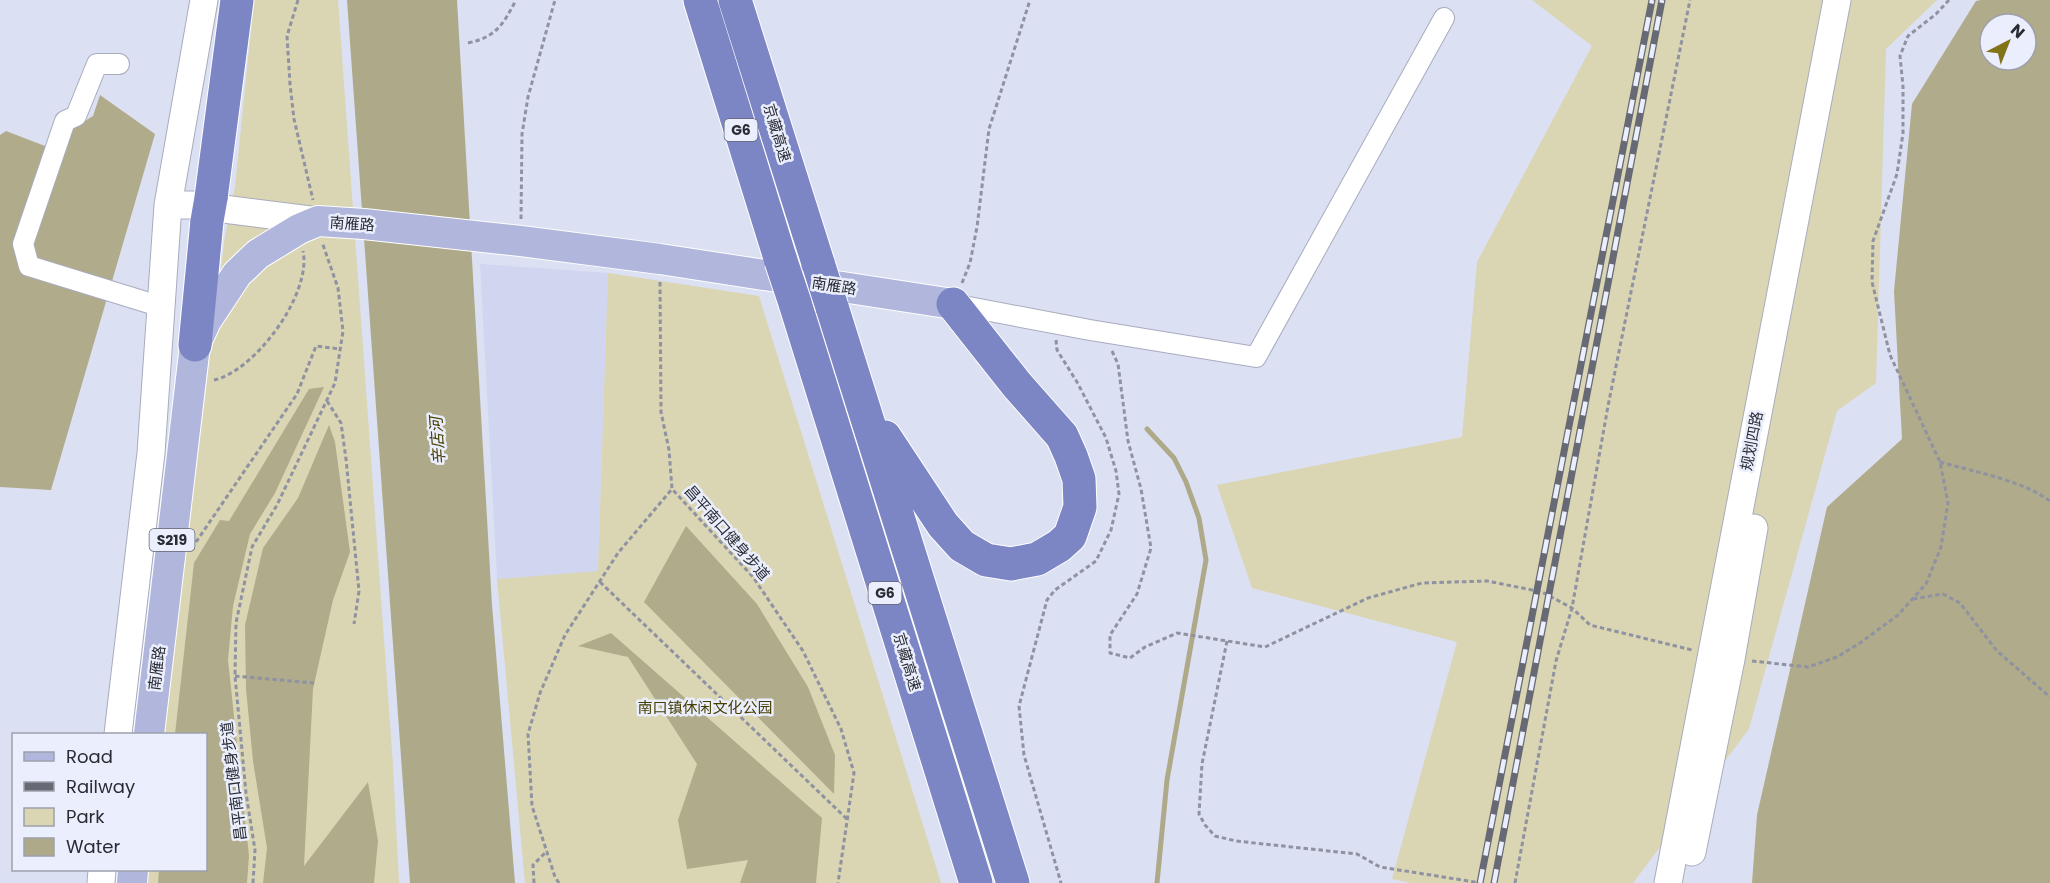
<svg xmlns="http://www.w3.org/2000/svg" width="2050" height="883" viewBox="0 0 2050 883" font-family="Poppins,'Noto Sans SC',sans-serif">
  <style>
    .built { fill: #d0d6f0 }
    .green { fill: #dad5b3 }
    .forest { fill: #b0ab8a; fill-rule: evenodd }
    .water { fill: #aeaa89 }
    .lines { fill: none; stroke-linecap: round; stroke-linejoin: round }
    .stream { stroke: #aeaa89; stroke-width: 5 }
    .street-casing { stroke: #a8acbe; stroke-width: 22 }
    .secondary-casing { stroke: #a8acbe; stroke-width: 29 }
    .primary-casing { stroke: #fff; stroke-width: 32 }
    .highway-casing { stroke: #fff; stroke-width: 35 }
    .path { stroke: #8f92a0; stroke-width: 3; stroke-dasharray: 4.5 3; stroke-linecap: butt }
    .street { stroke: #fff; stroke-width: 20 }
    .secondary { stroke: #fff; stroke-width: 27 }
    .primary { stroke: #b0b6dc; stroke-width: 30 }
    .highway { stroke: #7c86c5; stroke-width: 33 }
    .rail-casing { stroke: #676a75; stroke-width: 7 }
    .rail { stroke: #eaeefd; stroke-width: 4.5; stroke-dasharray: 14; stroke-linecap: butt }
    .highway-bridge-casing { stroke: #fff; stroke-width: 35; stroke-linecap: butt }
    .highway-bridge { stroke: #7c86c5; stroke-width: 33 }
    .labels { text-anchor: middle; stroke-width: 5; stroke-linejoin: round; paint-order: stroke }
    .shield { fill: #eaeefd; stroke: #646670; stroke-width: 1.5 }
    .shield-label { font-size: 14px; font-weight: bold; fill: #2a2c33 }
    .street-label { font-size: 15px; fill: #2a2c33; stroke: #eaeefd }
    .park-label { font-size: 15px; fill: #463e00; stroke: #eaeefd }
    .water-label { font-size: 16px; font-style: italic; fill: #4a4103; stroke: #eaeefd }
  </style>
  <rect width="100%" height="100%" fill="#dce0f3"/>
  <path class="built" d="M480 264 608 273 598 572 497 579Z"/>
  <path class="green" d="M254 0H338L393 765 399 883H146L147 870H206V734H163L225 236 235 187Z
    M1532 0H1937L1886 49 1876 383 1837 411 1749 729 1633 883H1411L1392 879 1457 642 1252 588 1217 485 1462 437 1477 262 1592 46Z
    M608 273 759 296 941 883H525L497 579 598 571Z"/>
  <path class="forest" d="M1981 0H2050V883H1752L1757 815 1827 507 1902 439 1894 291 1912 104 1976 1ZM1990 24H2026V60H1990Z
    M100 95 155 134 51 490 0 487V135L6 131 45 146 93 116Z
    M324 387 275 493 250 534 233 606 228 660 249 856 247 883H158L159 870H206V734H175L194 563 220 520 229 521 309 389Z
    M329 425 335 442 350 552 333 600 313 689 304 866 368 782 378 841 374 883H263L267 848 253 761 246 689 245 625 263 548 298 498Z
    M686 526 757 604 808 687 835 755 834 794 644 602Z
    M611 633 822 818 816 883H740L748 860 687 869 678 820 697 764 628 657 578 646Z"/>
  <path class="water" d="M347 0H457L492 605 515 883H410Z"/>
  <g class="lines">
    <path class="stream" d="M1147 429 1174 458 1186 482 1199 518 1206 560 1167 780 1157 883"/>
    <defs>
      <path id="street" d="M119 64H97L76 116 65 121 23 244 29 266 162 307
        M953 304 1090 330 1256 357 1444 18"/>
      <path id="secondary" d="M168 205H192L318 221
        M118 734 151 453 168 205 204 0
        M1692 852 1731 659 1754 528
        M101 883 102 870
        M1668 883 1837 0"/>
      <path id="primary" d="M149 734 195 345 206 321 237 274 258 254 299 229 318 221 364 224 521 241 660 259 953 304
        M132 883 133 870"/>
      <path id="highway" d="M700 0 781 261
        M735 0 819 266
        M211 198 237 0
        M795 303 976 883
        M832 307 1013 883
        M195 345 207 221
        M885 437 943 525 962 546 986 560 1011 564 1037 559 1059 546 1070 536 1080 507 1079 479 1071 456 1062 436 1017 385 953 304"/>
    </defs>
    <use href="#street" class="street-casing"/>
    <use href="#secondary" class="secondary-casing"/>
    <use href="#primary" class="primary-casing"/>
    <use href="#highway" class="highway-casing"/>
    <path class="path" d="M298 0 287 36 290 84 294 119 313 200
      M468 43C496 37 503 25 516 0
      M521 219 522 134 528 97 555 0
      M660 282 661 412 669 450 672 489 753 577 803 651 841 729 854 773 838 883
      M962 283 970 263 977 227 989 129 1030 0
      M1056 340 1057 350 1077 382 1106 438 1116 471 1119 494 1111 530 1096 561 1055 590 1047 600 1019 706 1024 755 1061 883
      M1112 351 1118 364 1128 441 1141 489 1151 548 1137 594 1110 635V653L1130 658 1145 647 1177 633 1265 647 1368 598 1422 583 1487 581 1542 592 1572 608 1590 625 1692 650
      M214 380C255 371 312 294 303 251
      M327 401 341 423 346 459 359 591 354 624
      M1940 462C1975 472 2021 480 2050 501
      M196 542 297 394 316 346 340 349
      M600 582 849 821
      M1913 599 1943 594 1960 603 1997 651 2050 697
      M1227 641 1202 764 1199 814 1205 825 1215 836 1236 841 1357 854 1380 867 1481 883
      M1752 661 1808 667 1837 657 1860 643 1898 615 1926 584 1941 547 1948 503 1940 462 1890 355 1872 282 1873 241 1897 174 1903 133V86L1900 56 1908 36 1936 14 1949 0
      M235 676 314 683
      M253 883 255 850 246 793 235 676 236 623 252 547 277 505 335 383 343 331 338 288 322 242
      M534 883 533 865 547 851
      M559 883 555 877 532 806 528 734 540 693 565 635 618 553 672 489
      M1515 883 1556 661 1572 608 1608 406 1690 0"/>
    <use href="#street" class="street"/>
    <use href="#secondary" class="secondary"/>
    <use href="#primary" class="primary"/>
    <use href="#highway" class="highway"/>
    <defs>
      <path id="rail" d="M1480 883 1652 0
        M1494 883 1662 0"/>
    </defs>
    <use href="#rail" class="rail-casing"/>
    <use href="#rail" class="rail"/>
    <defs>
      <path id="highway-bridge" d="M207 221 211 198
        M781 261 795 303
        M819 266 832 307"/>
    </defs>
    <use href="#highway-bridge" class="highway-bridge-casing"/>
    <use href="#highway-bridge" class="highway-bridge"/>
  </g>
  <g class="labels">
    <g class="shield">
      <rect x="724.5" y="119" width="33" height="22" rx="4.5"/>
      <rect x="149.5" y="529" width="45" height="22" rx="4.5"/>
      <rect x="868.5" y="582" width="33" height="22" rx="4.5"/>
    </g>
    <g class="shield-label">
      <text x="741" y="135">G6</text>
      <text x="172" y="545">S219</text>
      <text x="885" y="598">G6</text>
    </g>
    <g class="street-label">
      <text transform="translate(777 133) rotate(73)" y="5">京藏高速</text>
      <text transform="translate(352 224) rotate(4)" y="5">南雁路</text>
      <text transform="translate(834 286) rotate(9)" y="5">南雁路</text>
      <text transform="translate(1752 441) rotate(-79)" y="5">规划四路</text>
      <text transform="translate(727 533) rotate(49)" y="5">昌平南口健身步道</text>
      <text transform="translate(907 662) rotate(73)" y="5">京藏高速</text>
      <text transform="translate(157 668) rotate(-83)" y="5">南雁路</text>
      <text transform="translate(234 781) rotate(-97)" y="5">昌平南口健身步道</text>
    </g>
    <g class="park-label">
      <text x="705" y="713">南口镇休闲文化公园</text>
    </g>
    <g class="water-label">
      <text transform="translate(437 441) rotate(-94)" y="6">辛店河</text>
    </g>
  </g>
  <rect x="12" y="733" width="195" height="138" fill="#eaeefd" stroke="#9da0ac" stroke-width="1.5"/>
  <rect x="24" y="752" width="30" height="9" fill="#b0b6dc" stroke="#9da0ac" stroke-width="1.5"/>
  <text x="66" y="763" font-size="18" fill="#2a2c33">Road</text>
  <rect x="24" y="782" width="30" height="9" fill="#676a75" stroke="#9da0ac" stroke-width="1.5"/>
  <text x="66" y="793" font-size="18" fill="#2a2c33">Railway</text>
  <rect x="24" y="808" width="30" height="18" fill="#dad5b3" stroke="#9da0ac" stroke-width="1.5"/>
  <text x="66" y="823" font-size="18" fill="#2a2c33">Park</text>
  <rect x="24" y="838" width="30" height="18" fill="#aeaa89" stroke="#9da0ac" stroke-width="1.5"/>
  <text x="66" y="853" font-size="18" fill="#2a2c33">Water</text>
  <g transform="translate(2008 42) rotate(42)"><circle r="28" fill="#eaeefd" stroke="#9da0ac" stroke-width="1.5"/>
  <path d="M0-4.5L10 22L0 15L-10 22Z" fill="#817416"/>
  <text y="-9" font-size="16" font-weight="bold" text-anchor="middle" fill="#2a2c33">N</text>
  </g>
</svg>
